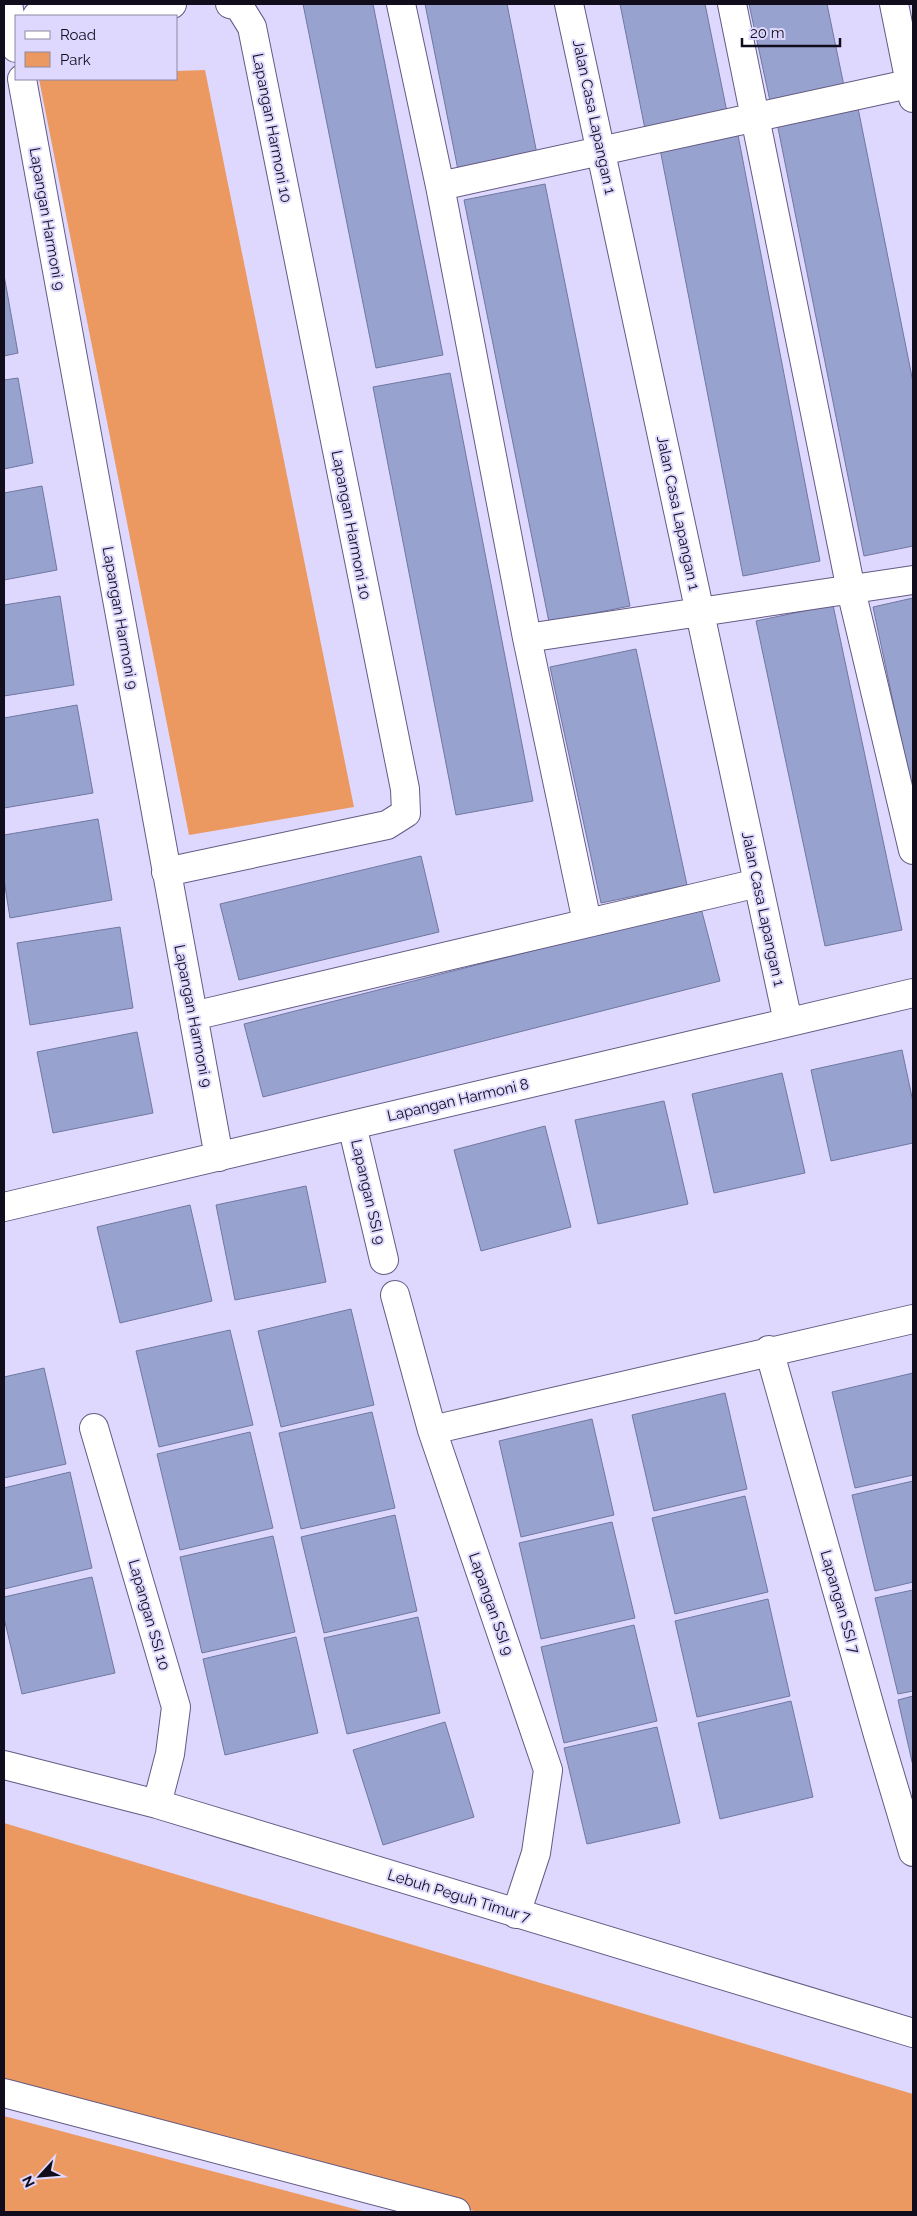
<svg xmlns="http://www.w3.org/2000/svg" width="917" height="2216" viewBox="0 0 917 2216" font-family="Raleway,sans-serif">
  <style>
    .green { fill: #eb9961 }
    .building { fill: #98a2ce; stroke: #6f78a1 }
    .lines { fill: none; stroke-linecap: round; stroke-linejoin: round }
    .minor-casing { stroke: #645a83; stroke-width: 30 }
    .minor { stroke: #fff; stroke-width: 28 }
    .labels { text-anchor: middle; stroke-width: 4; stroke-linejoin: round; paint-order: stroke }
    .street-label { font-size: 15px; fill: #110d1d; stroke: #dfd8fe }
  </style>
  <rect width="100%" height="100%" fill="#dfd8fe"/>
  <path class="green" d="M205 70 354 807 189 835 39 79H176V71Z
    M4 1823 913 2094V2212H478L4 2085Z
    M4 2116 366 2212H4Z"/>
  <path class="building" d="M303 4H373L443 355 376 368Z
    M425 4H507L538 159 459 175Z
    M620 4H705L727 112 645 129Z
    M749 4H827L844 86 770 101Z
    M858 108 913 382V546L864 556 777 123Z
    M738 135 820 561 743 576 660 149Z
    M545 184 630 606 549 622 464 200Z
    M4 275 18 353 4 356Z
    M450 373 533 801 456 815 373 387Z
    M18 378 33 463 4 469V380Z
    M42 486 57 570 4 580V493Z
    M60 596 74 685 4 696V605Z
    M913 598V796L873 607Z
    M833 605 902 930 825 946 756 621Z
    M636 649 687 885 601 903 550 667Z
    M77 705 93 793 4 808V718Z
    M98 819 112 900 10 918 4 880V835Z
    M421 856 439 932 239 980 220 904Z
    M701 908 720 981 263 1097 244 1024Z
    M120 927 133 1008 30 1025 17 943Z
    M137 1032 153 1113 53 1133 37 1052Z
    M902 1050 913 1102V1143L831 1161 811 1070Z
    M782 1073 805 1173 714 1193 692 1094Z
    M664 1101 688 1204 598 1224 575 1120Z
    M545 1126 571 1227 481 1251 454 1150Z
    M306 1186 326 1282 235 1300 216 1205Z
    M190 1205 212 1301 120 1323 97 1227Z
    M351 1309 374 1405 281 1427 258 1331Z
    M230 1330 253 1425 159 1447 136 1351Z
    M44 1368 66 1464 4 1478V1377Z
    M913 1373V1475L855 1488 832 1392Z
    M725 1393 747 1489 654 1511 632 1415Z
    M372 1412 395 1508 301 1529 279 1433Z
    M592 1419 614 1515 521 1537 499 1441Z
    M250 1432 273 1528 180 1550 157 1454Z
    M70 1472 92 1568 4 1589V1488Z
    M913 1481V1582L875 1591 852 1495Z
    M745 1496 768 1592 675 1614 652 1518Z
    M395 1515 417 1611 324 1633 301 1537Z
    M612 1522 635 1618 541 1639 519 1543Z
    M273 1536 295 1632 202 1653 180 1557Z
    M92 1577 115 1673 22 1694 4 1618V1597Z
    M913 1590V1691L898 1694 875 1598Z
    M768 1599 790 1696 697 1717 675 1621Z
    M418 1617 440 1713 347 1734 324 1638Z
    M634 1625 657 1721 564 1743 541 1647Z
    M296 1637 318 1733 225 1755 203 1659Z
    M913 1696V1766L898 1700Z
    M791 1701 813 1797 720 1819 698 1723Z
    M445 1722 474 1817 383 1845 353 1750Z
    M657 1727 680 1823 587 1844 564 1748Z"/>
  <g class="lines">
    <defs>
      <path id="minor" d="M8 4 16 48
        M401 4 440 186 527 638 587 922
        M569 4 788 1022
        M732 4 851 590 913 850
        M894 4 913 98
        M37 16 172 4
        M22 79 219 1157
        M440 186 913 83
        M527 638 913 580
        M166 872 387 825 406 813 405 789 252 27 239 6 230 4
        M193 1016 758 883
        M352 1125 384 1260
        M4 1207 913 993
        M395 1295 432 1430 548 1770 536 1853 516 1914
        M769 1350 878 1735 913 1852
        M94 1428 176 1707 170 1754 157 1804
        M432 1430 913 1319
        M4 1765 157 1804 913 2033
        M4 2093 456 2212"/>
    </defs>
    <use href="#minor" class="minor-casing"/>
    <use href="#minor" class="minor"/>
  </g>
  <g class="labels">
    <g class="street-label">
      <text transform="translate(594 117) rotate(78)" y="5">Jalan Casa Lapangan 1</text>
      <text transform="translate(272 128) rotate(79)" y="5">Lapangan Harmoni 10</text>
      <text transform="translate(47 219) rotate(80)" y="5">Lapangan Harmoni 9</text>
      <text transform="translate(678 513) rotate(78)" y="5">Jalan Casa Lapangan 1</text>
      <text transform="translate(351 525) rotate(79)" y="5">Lapangan Harmoni 10</text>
      <text transform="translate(120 618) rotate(80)" y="5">Lapangan Harmoni 9</text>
      <text transform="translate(763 909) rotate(78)" y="5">Jalan Casa Lapangan 1</text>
      <text transform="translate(193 1016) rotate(79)" y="5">Lapangan Harmoni 9</text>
      <text transform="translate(458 1100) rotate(-13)" y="5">Lapangan Harmoni 8</text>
      <text transform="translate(368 1192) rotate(77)" y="5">Lapangan SSI 9</text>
      <text transform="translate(840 1602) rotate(74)" y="5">Lapangan SSI 7</text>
      <text transform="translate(491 1604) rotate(71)" y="5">Lapangan SSI 9</text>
      <text transform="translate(149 1615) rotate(74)" y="5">Lapangan SSI 10</text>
      <text transform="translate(459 1896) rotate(17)" y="5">Lebuh Peguh Timur 7</text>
    </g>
  </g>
  <rect width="917" height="2216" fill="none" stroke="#110d1d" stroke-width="10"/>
  <rect x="15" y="15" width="162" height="65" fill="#dfd8fe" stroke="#8d87a4"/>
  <rect x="25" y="31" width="25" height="8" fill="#ffffff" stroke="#8d87a4"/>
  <text x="60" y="40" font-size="15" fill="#110d1d">Road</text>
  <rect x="25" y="52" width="25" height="15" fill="#eb9961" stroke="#8d87a4"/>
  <text x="60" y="65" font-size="15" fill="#110d1d">Park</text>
  <g transform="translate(40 2176) rotate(244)" stroke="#dfd8fe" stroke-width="4" paint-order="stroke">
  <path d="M0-4L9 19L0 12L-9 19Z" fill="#110d1d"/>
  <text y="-8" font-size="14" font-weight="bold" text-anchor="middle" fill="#110d1d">N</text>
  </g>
  <path d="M742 38v8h98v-8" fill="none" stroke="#110d1d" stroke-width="2.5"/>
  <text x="750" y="38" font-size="15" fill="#110d1d" stroke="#dfd8fe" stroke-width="4" paint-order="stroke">20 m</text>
</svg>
